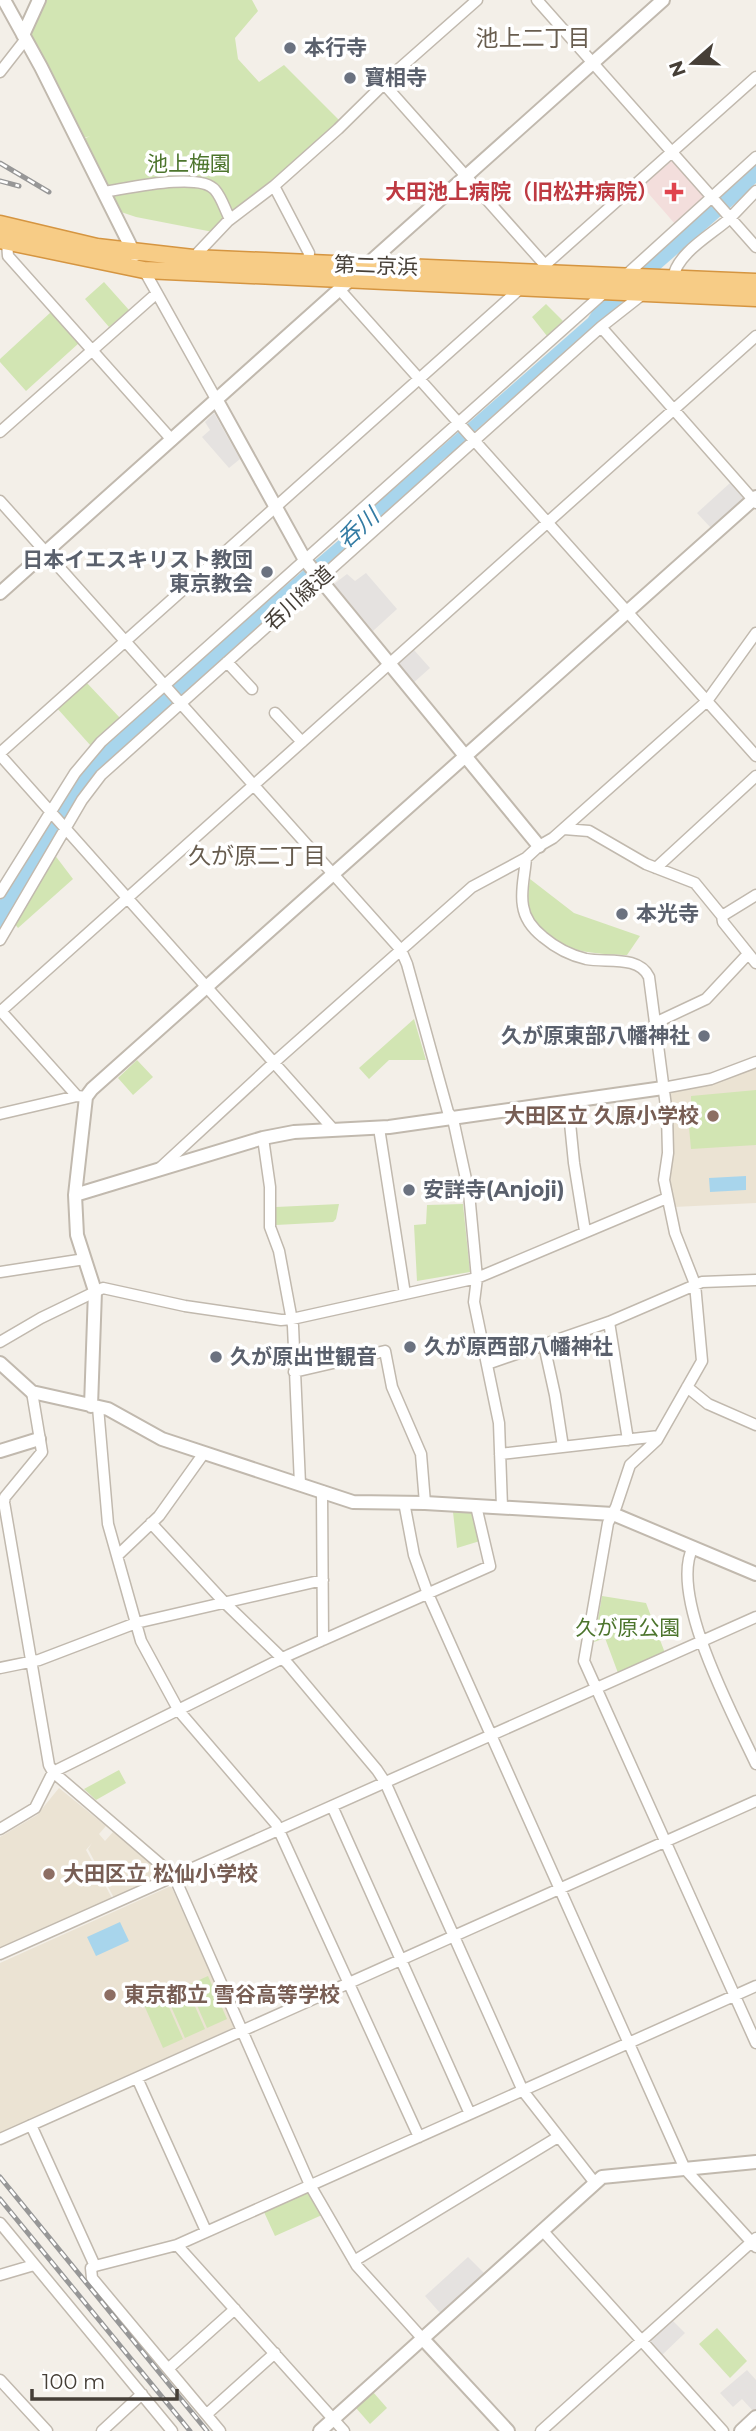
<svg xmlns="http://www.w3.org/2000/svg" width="756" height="2431" viewBox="0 0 756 2431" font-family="Montserrat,'Noto Sans JP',sans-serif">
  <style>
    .education { fill: #ebe3d3 }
    .medical { fill: #f3dedc }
    .green { fill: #d2e5b3 }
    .parking { fill: #e5e2e0 }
    .water { fill: #a8d5ec }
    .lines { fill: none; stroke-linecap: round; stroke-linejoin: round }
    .minor-casing { stroke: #c1b9ae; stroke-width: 13 }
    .tertiary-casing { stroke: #c1b9ae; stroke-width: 16 }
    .trunk-casing { stroke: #d59541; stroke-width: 19 }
    .minor { stroke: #fff; stroke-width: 10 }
    .tertiary { stroke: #fff; stroke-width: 12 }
    .trunk { stroke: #f7cc86; stroke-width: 16 }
    .rail-casing { stroke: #979797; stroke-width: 5 }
    .rail { stroke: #fff; stroke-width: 2.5; stroke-dasharray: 8; stroke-linecap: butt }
    .worship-dot { fill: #6b7280; stroke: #fff; stroke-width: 2.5 }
    .health-dot { fill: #e0444e; stroke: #fff; stroke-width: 2.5 }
    .education-dot { fill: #8d6e63; stroke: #fff; stroke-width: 2.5 }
    .labels { text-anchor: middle; stroke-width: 7; stroke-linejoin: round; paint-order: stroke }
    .worship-label { font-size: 21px; font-weight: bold; fill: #5b616d; stroke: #fff; text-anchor: start }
    .park-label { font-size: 21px; fill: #4d752d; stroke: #fff }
    .health-label { font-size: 21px; font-weight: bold; fill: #be3a42; stroke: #fff; text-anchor: end }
    .street-label { font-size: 21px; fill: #463f37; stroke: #fff }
    .education-label { font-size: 21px; font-weight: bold; fill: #785e54; stroke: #fff; text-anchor: start }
    .neighbourhood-label { font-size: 23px; fill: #685d4f; stroke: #fff }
    .water-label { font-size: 23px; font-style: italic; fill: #347ca4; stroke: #fff }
  </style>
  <rect width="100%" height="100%" fill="#f3efe8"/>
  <path class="education" d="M756 1065V1203L674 1207 668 1184V1092Z
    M59 1788 106 1826 99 1834 105 1841 113 1832 161 1872 158 1878 114 1898 88 1849 92 1843 86 1850 112 1898 0 1950V1837L37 1815Z
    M171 1886 235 2027 0 2133V1963Z"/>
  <path class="medical" d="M673 160 706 198 676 225 642 186Z"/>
  <path class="green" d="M47 0H252L258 11 235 38 238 59 259 82 284 65 342 123 213 232 136 217 115 210 82 140 90 136 81 139 29 36Z
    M104 282 129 310 109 327 85 299Z
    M546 304 563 321 547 336 532 317Z
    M51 312 79 343 26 391 0 362V359Z
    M86 682 121 719 91 746 56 707Z
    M54 854 73 879 18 928 14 923Z
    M530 879 574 913 640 936 627 955C589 954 540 951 529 906 527 898 529 887 530 879Z
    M414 1019 426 1060H389L369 1079 359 1068Z
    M137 1060 153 1077 133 1095 118 1078Z
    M756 1090V1145L691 1149 687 1105 691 1104V1096Z
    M339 1204 336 1219 333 1222 276 1225V1207Z
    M463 1204 470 1272 417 1281 414 1225 426 1224 427 1205Z
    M453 1512 474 1513 480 1541 457 1548Z
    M602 1596 646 1603 665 1653 618 1673 605 1638 594 1642Z
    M119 1770 126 1783 96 1800 84 1789Z
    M208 1976 227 2019 207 2028 188 1985Z
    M186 1986 205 2029 185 2038 166 1995Z
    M164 1996 183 2039 163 2048 144 2005Z
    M309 2192 322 2215 275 2236 264 2212Z
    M717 2328 747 2361 730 2378 699 2344Z
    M373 2392 387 2408 370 2424 356 2408Z"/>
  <path class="parking" d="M214 413 240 459 229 468 202 437 210 430 205 422Z
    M730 483 745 499 711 528 697 513Z
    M366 573 397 609 373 631 334 584 347 574 355 581Z
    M414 650 430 668 412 684 397 665Z
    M468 2257 485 2274 441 2314 425 2296Z
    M672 2320 685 2333 662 2355 648 2341Z
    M747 2370 756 2380V2411L754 2412 742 2399 733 2407 720 2393Z"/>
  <path class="water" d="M756 163V183L739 200 473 433 474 436 440 462V465L358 536 359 538 100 771 0 933V900L78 773 102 748 213 648 375 509 374 506 588 318 593 310 740 180Z
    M746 1176V1190L710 1192 709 1178Z
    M120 1922 129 1941 96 1956 87 1937Z"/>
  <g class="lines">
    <defs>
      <path id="minor" d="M537 0 756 247
        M0 72 25 40
        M384 84 545 265V271
        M274 186 309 253 308 263
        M103 192C125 189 200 171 215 190 222 198 225 210 230 219
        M7 242 8 256 172 440
        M193 258 228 221 274 186 338 129 400 68 477 0
        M545 265 756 77
        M144 270 216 399
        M625 276 756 157
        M673 278C677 253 711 235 729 219 738 210 747 200 756 191
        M339 289 756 756
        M601 327 756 503
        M0 432 157 293
        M0 501 401 950 407 964 448 1112 453 1119 469 1193 477 1278 474 1302 499 1423 502 1507
        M227 662 252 689
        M275 713 302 742
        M0 753 522 287
        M0 755 333 1129
        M564 829 589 831 646 864 695 883 722 916 723 922 756 963
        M526 858C525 874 520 891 523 906 525 920 533 929 543 937 556 948 569 955 586 959 606 963 639 955 649 977L667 1114 668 1153 664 1180 675 1233 695 1284 702 1361 657 1440 630 1465 616 1507 608 1523 584 1661 756 2043
        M656 868 756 776
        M0 893 75 773 101 742 606 291
        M722 916 756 895
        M0 940 82 800 101 775 601 327 643 294
        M0 1010 77 1096 86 1097
        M1 1011 756 336
        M655 1023 706 999 748 954
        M663 1088 711 1079 756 1062
        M568 1103 574 1163 585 1231
        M0 1114 77 1096
        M379 1128 405 1294
        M263 1138 270 1187V1227L279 1251 293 1326 300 1484
        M159 1169 279 1058 472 887 526 858 539 846 553 838 707 701 756 633
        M0 1272 85 1259
        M609 1322 628 1440
        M0 1342 41 1318 103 1288 185 1306 281 1320 292 1319 477 1278 667 1198
        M544 1345 555 1395 563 1447
        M487 1364 609 1322 702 1282 756 1280
        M294 1372 385 1351 392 1387 421 1454 425 1503
        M687 1387 708 1404 756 1425
        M32 1392 42 1452 5 1497 4 1502 49 1765 53 1772 174 1876 310 2185 357 2266 422 2338
        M98 1407 108 1524 141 1641 179 1711 276 1824 419 2137
        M500 1454 659 1436
        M322 1491 323 1640
        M404 1502 414 1555 428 1594 685 2169 756 2247
        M151 1523 224 1602 288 1664 377 1770 385 1782 523 2091 595 2183
        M693 1547C668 1595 734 1717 756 1764
        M117 1556 159 1516 204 1453
        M0 1668 39 1660 136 1623 323 1580
        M332 1806 470 2114
        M0 1829 35 1808 53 1772 289 1655 490 1566 476 1506
        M0 1954 756 1617
        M137 2078 206 2231
        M31 2125 95 2266
        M0 2139 756 1801
        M0 2223 172 2431
        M542 2230 723 2431
        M177 2245 344 2431
        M354 2261 558 2137
        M95 2266 177 2245 756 1986
        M95 2266 91 2268 92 2278 220 2431
        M0 2275 34 2265
        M169 2368 235 2309
        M0 2380 47 2431
        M207 2414 275 2353
        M102 2431 142 2394
        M541 2431 756 2238"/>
      <path id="tertiary" d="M4 0 41 67 135 255
        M23 35 39 0
        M216 399 305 560 318 576
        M320 579 539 846
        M0 593 663 0
        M75 1195 263 1138 294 1132 389 1127 663 1088
        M0 1363 32 1392 108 1409 162 1439 353 1502 425 1503 613 1514 756 1574
        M91 1406 95 1291 77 1235 75 1195 86 1097 92 1089 756 497
        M0 1451 39 1439
        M422 2338 508 2431
        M320 2431 602 2177 756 2162
        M741 2431 756 2417"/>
      <path id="trunk" d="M0 224 97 247 193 258 756 282
        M0 240 144 270 756 298"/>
    </defs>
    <use href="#minor" class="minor-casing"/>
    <use href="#tertiary" class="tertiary-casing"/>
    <use href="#trunk" class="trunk-casing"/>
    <use href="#minor" class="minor"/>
    <use href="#tertiary" class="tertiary"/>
    <use href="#trunk" class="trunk"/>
    <defs>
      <path id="rail" d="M0 163 49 192
        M0 181 19 186
        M0 2177 207 2431
        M0 2199 190 2431"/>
    </defs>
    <use href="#rail" class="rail-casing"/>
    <use href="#rail" class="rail"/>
  </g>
  <g class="worship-dot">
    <circle cx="290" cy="48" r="7"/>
    <circle cx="350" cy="78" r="7"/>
    <circle cx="267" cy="572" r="7"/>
    <circle cx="622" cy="914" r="7"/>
    <circle cx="704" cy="1036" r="7"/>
    <circle cx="409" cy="1190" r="7"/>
    <circle cx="410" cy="1347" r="7"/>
    <circle cx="216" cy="1357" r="7"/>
  </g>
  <path class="health-dot" d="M670.5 181.5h7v7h7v7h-7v7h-7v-7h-7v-7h7z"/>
  <g class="education-dot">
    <circle cx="713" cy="1116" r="7"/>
    <circle cx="49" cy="1874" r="7"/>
    <circle cx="110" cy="1995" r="7"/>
  </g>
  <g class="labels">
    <g class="worship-label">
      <text x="304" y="55">本行寺</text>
      <text x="364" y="85">寶相寺</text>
      <text x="253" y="567" text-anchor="end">日本イエスキリスト教団<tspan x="253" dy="24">東京教会</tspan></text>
      <text x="636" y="921">本光寺</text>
      <text x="690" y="1043" text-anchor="end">久が原東部八幡神社</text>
      <text x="423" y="1197">安詳寺(Anjoji)</text>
      <text x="424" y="1354">久が原西部八幡神社</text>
      <text x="230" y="1364">久が原出世観音</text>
    </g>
    <g class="park-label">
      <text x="189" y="171">池上梅園</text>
      <text x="628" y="1635">久が原公園</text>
    </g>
    <g class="health-label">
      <text x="658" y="199">大田池上病院（旧松井病院）</text>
    </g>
    <g class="street-label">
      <text transform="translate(376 266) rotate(2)" y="7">第二京浜</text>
      <text transform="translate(299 598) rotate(-42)" y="7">呑川緑道</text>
    </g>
    <g class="education-label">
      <text x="699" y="1123" text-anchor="end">大田区立 久原小学校</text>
      <text x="63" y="1881">大田区立 松仙小学校</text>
      <text x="124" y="2002">東京都立 雪谷高等学校</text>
    </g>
    <g class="neighbourhood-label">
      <text x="533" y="46">池上二丁目</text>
      <text x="257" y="864">久が原二丁目</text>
    </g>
    <g class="water-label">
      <text transform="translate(358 528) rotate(-42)" y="8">呑川</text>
    </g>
  </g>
  <g transform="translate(693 63) rotate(250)" stroke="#ffffff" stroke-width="5" paint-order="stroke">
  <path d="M0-5L12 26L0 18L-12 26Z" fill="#463f37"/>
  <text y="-10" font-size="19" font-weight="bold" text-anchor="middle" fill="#463f37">N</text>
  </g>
  <path d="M32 2389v10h145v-10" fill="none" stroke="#463f37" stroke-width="3.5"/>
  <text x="42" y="2389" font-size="21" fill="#463f37" stroke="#ffffff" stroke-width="5" paint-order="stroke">100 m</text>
</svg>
